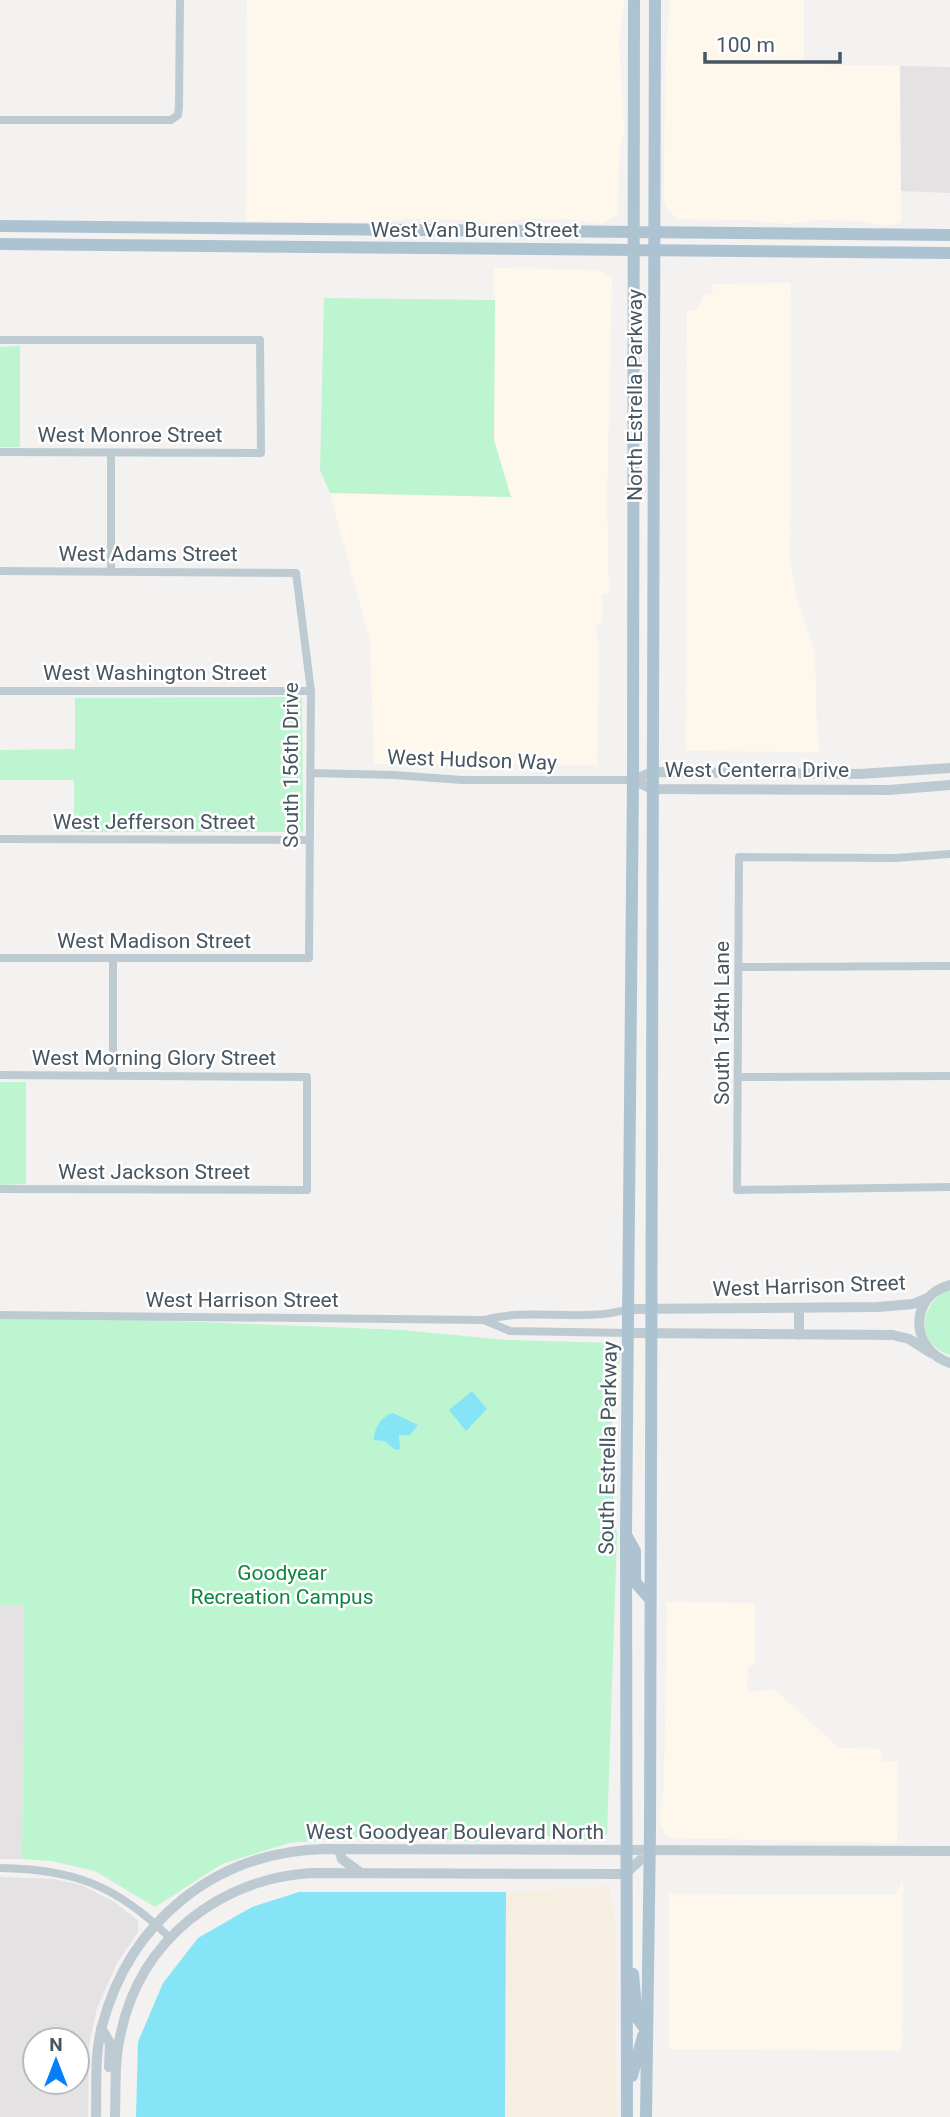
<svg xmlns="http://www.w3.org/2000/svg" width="950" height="2117" viewBox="0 0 950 2117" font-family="Roboto,sans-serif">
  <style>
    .commercial { fill: #fef7eb }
    .education { fill: #e5e2e3; fill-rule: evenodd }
    .green { fill: #bcf5cf }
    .sand { fill: #f6eee1 }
    .water { fill: #85e5f6 }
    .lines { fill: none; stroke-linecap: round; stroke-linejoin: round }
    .minor { stroke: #becad2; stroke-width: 8 }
    .tertiary { stroke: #becad2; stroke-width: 10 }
    .primary { stroke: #aec3d2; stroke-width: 12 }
    .labels { text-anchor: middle; stroke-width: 5; stroke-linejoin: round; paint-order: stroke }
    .street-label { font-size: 21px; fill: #475661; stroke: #fff }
    .park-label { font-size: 21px; fill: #0d8742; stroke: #fff }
  </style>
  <rect width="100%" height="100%" fill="#f4f1f1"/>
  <path class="commercial" d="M247 0H625L619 39 624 131 620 148 617 215 600 224 571 219H526L493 223 431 218 359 222 246 221Z
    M670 0H804V64L900 66 901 222 885 226 860 221 818 220 788 224 744 220 678 219 668 211 664 203 665 65Z
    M494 268 600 270 612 280 607 499 609 594H602V623L595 624 599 649 597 765 374 764 370 641 330 493 511 497 494 440Z
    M791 283 790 561 797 599 815 654 817 732 820 752 686 751 687 311H695L704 295 713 292V284Z
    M667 1602 755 1603V1665L748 1666 747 1691 775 1690 839 1748 880 1749 882 1761 898 1762 897 1843 673 1838 665 1834 659 1820 664 1786Z
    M903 1880 902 2051 669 2049V1894L895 1895Z"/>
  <path class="education" d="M900 66 950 67V193L901 191Z
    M0 1605H24L22 1859H0Z
    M0 1877 54 1879 81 1885 115 1902 138 1921V1932L117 1963 97 2008 89 2045 88 2117H0ZM35 2040H77V2082H35Z"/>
  <path class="green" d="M324 298 495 300 494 440 511 497 330 493 320 470Z
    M20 346V447H0V347Z
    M302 697 303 832H74V780H0V750L75 749V698Z
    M0 1082H26V1184L0 1185Z
    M950 1289V1355C914 1344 919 1303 950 1289Z
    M0 1314 402 1330 506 1340 615 1343C625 1354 617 1372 615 1385 610 1431 610 1489 617 1535L607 1835 595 1842 554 1836 503 1837 473 1842 424 1837H358L289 1843 222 1864 155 1907 95 1871 52 1861 22 1859 24 1605H0Z"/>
  <path class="sand" d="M609 1886 616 1930V2117H505L506 1892Z"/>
  <path class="water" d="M472 1391 487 1409 466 1431 449 1410Z
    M393 1413 418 1425 410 1435H399L400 1449 395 1450 385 1441 374 1440C374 1429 381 1416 393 1413Z
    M299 1892H506L505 2117H136L138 2042 163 1983 198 1938 252 1907Z"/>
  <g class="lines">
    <path class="minor" d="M0 120H171L178 115 179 106 180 0
      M0 340H260L261 453 0 452
      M111 453V571
      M0 571 296 573 311 691 309 958H0
      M0 691H311
      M310 773 394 775 462 780H633
      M0 839 308 840
      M950 854 895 858 739 857 737 1190 950 1187
      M739 967 950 966
      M0 1075 307 1077V1190L0 1189
      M113 1076V958
      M740 1077 950 1076
      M0 1315 484 1320C531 1307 582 1323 629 1309
      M484 1320 510 1331 629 1333
      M0 1868C73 1869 116 1885 169 1937"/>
    <path class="tertiary" d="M633 780 652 789 889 790 950 785
      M633 780 652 772 860 774 950 768
      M950 1285C908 1296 910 1350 950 1363
      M629 1309 878 1307 913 1304 927 1298
      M629 1333 893 1335 909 1339 931 1353
      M799 1335V1309
      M339 1849 342 1859 361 1873
      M101 2028 110 2043 109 2067
      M96 2117C97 2088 94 2055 102 2026 130 1921 215 1852 324 1849L950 1851
      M115 2117C116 2088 114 2060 121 2032 141 1940 219 1879 311 1873L625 1874 649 1852"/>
    <path class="primary" d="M0 226 950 235
      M0 244 950 253
      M626 1535 635 1551V1582L650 1599
      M633 1974 637 2018 646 2030
      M632 2076 643 2036
      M627 2117 626 1534 633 780 634 0
      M646 2117 650 1831 655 0"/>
  </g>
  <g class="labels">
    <g class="street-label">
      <text x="475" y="237">West Van Buren Street</text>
      <text transform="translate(635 395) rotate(-90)" y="7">North Estrella Parkway</text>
      <text x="130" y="442">West Monroe Street</text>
      <text x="148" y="561">West Adams Street</text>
      <text x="155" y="680">West Washington Street</text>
      <text transform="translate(472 760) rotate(2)" y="7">West Hudson Way</text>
      <text transform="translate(291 765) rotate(-90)" y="7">South 156th Drive</text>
      <text x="757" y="777">West Centerra Drive</text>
      <text x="154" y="829">West Jefferson Street</text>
      <text x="154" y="948">West Madison Street</text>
      <text transform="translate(722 1023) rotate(-90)" y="7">South 154th Lane</text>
      <text x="154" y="1065">West Morning Glory Street</text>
      <text x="154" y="1179">West Jackson Street</text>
      <text transform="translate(809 1286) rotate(-2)" y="7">West Harrison Street</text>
      <text x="242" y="1307">West Harrison Street</text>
      <text transform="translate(608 1448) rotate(-89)" y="7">South Estrella Parkway</text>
      <text x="455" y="1839">West Goodyear Boulevard North</text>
    </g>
    <g class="park-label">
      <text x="282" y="1580">Goodyear<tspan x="282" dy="24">Recreation Campus</tspan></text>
    </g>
  </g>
  <g transform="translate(56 2061)"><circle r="33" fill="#ffffff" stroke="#b5bbc0" stroke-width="2"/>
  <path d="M0-5L12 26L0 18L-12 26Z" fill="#057ff9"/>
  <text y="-10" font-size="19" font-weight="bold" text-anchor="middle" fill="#475661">N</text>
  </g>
  <path d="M705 52v10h135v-10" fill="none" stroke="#475661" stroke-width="3.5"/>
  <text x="716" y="52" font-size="21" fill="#475661" stroke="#ffffff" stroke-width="5" paint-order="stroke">100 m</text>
</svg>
